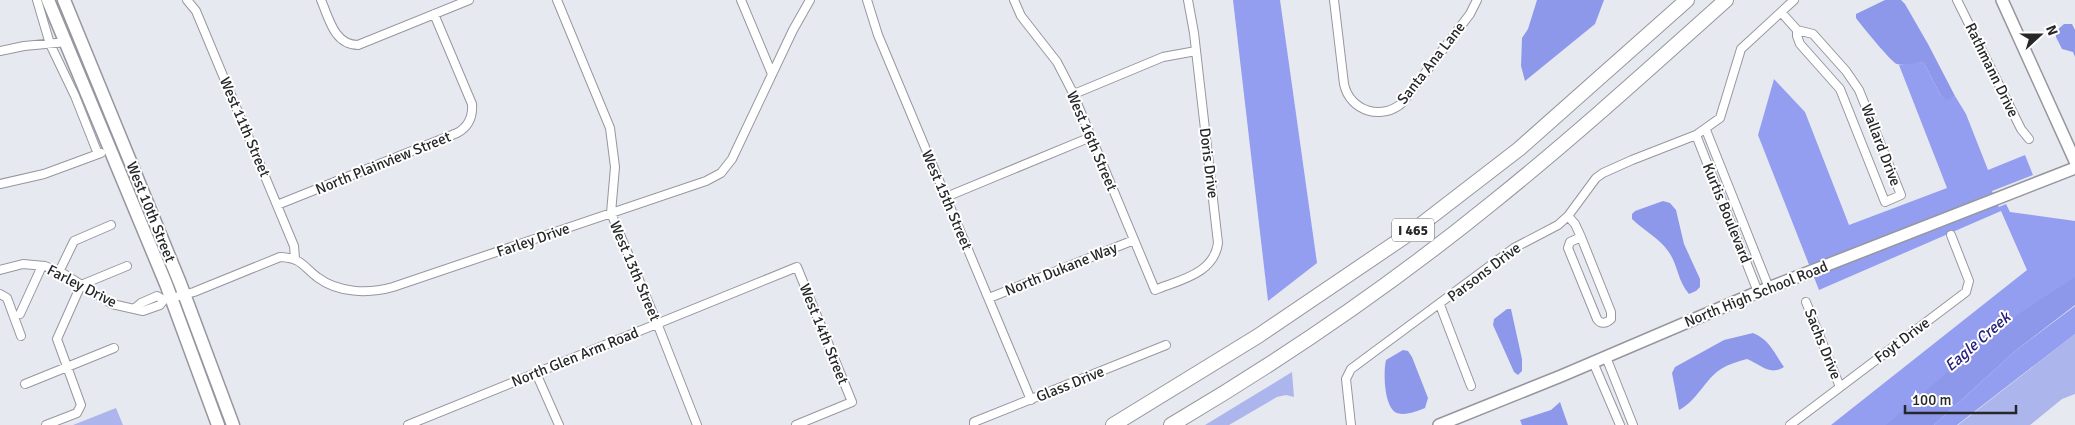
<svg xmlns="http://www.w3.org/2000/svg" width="2075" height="425" viewBox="0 0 2075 425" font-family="Signika,sans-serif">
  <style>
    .green { fill: #acb5ec }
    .forest { fill: #939ef0 }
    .water { fill: #8e98ea }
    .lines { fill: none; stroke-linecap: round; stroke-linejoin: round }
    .street-casing { stroke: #96979e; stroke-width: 10 }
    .secondary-casing { stroke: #96979e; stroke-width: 14 }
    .primary-casing { stroke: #96979e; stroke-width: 15 }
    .highway-casing { stroke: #96979e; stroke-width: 16 }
    .street { stroke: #fff; stroke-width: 8 }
    .secondary { stroke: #fff; stroke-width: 11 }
    .primary { stroke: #fff; stroke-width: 12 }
    .highway { stroke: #fff; stroke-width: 14 }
    .labels { text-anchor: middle; stroke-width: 4; stroke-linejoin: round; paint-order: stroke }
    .shield { fill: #fff; stroke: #676869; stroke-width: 1 }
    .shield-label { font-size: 14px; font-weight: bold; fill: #262729 }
    .street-label { font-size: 15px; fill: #262729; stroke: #fff }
    .water-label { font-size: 16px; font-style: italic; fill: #27207d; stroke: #fff }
  </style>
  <rect width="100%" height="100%" fill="#e7e9f1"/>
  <path class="green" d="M2075 334V394L2062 399 2030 425H1958Z
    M1292 372 1294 397 1286 395 1277 397 1229 425H1205Z
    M116 408 123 425H73Z"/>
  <path class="forest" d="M1233 0H1280L1317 263 1268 301Z
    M1914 62 1924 63 1941 96 1947 99 1955 96 1966 114 1988 170 2025 155 2033 175 1992 191 1999 207 2006 204 2010 212 2075 221V280L1888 425H1831L2027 270 2001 211 1819 290 1758 135 1774 79 1805 112 1849 225 1947 188 1899 65Z
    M2075 306V334L1957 425H1934L2015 351Z"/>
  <path class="water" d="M1537 0H1604L1595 24 1525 81 1521 66 1522 38 1528 29Z
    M1885 0H1901L1905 4 1928 44 1955 96 1947 100 1941 96 1924 63C1914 62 1903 66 1897 64 1892 63 1861 25 1856 18V14Z
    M2064 24H2072L2075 30V57L2073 52 2062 49 2056 37V31Z
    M1663 201 1670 203 1676 210 1684 244 1700 279V287L1696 291 1689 294C1677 280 1678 264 1668 251 1659 238 1643 230 1632 219V214L1635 211Z
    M2075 277V305L2015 351 1934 425H1886L2002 325Z
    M1507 309H1511L1522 359V371L1518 375 1514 372 1493 325 1494 319Z
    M1753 333C1769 339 1775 354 1784 367 1769 376 1762 365 1747 359 1739 361 1729 364 1721 369 1705 379 1697 401 1679 410L1672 373 1675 367 1724 340Z
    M1403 350 1408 351 1412 357 1428 398 1425 408C1417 411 1406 416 1397 413 1384 408 1383 372 1386 360Z
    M1560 402 1568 425H1522L1520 420 1551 410Z"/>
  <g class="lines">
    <defs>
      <path id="street" d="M37 0 50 44 75 96 98 154
        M187 0 196 11 294 246 295 258
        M321 0C329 18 334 45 358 45L469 0
        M557 0 610 128 615 167 611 213 657 323 697 425
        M741 0 772 74
        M867 0 878 35 1031 400
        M1014 0 1021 16 1057 62 1072 91 1155 290C1179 280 1214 274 1218 243L1194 33 1188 0
        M1334 0 1344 84C1350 112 1383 121 1403 102L1470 14 1477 0
        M1957 0 2021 129 2029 139
        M1781 12 1797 30V36L1800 44 1840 89 1885 202 1901 195 1859 90 1846 71 1813 34 1797 30
        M0 51 24 46 67 42
        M1074 94 1163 57 1196 51
        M1706 130 1769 288
        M1696 135 1758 292
        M0 184 44 174 101 153
        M946 197 1091 137
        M277 205 457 133C468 127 473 117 472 104L434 14
        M1568 216 1575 224 1581 237 1611 312V319C1607 323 1601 325 1597 319L1568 248 1570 242 1581 237
        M0 270 23 264 45 266 64 274 112 304 143 311 160 305 164 300 194 292 280 257C301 258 302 265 317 277 338 293 368 294 393 287L706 181 721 173 732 159 793 30 810 0
        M59 272 74 241 111 225
        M0 294 7 298 21 336
        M989 298 1134 240
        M1806 302 1840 387
        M1440 305 1471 386
        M135 308 141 303 157 296 164 300
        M20 314 42 266
        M1606 357 1633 425
        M1593 362 1620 425
        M536 373 559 425
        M25 384 114 348
        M46 425 77 413 81 405 57 339 81 285 127 266
        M408 425 797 267 852 402 796 425
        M974 425V422L1166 345
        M1351 425 1346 379 1351 369 1514 248 1558 225 1568 216 1596 178 1603 173 1632 160 1696 135 1720 118 1741 49 1794 0
        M1790 425 1966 292 1969 281 1951 235"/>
      <path id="secondary" d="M2002 0 2075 161
        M1439 425 1561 376 1758 292 2075 168"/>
      <path id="primary" d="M48 0 166 284 218 425
        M64 0 180 283 233 425"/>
      <path id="highway" d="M1113 425 1258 336 1410 233 1519 149 1687 0
        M1171 425C1283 359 1391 285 1492 203 1573 138 1649 69 1726 0"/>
    </defs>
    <use href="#street" class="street-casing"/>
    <use href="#secondary" class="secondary-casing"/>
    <use href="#primary" class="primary-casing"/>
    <use href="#highway" class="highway-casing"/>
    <use href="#street" class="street"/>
    <use href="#secondary" class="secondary"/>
    <use href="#primary" class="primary"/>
    <use href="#highway" class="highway"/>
  </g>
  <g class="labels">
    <rect class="shield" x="1392" y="218.5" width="42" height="23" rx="4"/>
    <g class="shield-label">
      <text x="1413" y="235">I 465</text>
    </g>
    <g class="street-label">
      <text transform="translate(1431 63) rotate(-52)" y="5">Santa Ana Lane</text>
      <text transform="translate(1992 70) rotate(64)" y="5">Rathmann Drive</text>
      <text transform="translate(245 127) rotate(67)" y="5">West 11th Street</text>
      <text transform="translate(1092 141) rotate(67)" y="5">West 16th Street</text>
      <text transform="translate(1881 145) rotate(69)" y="5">Wallard Drive</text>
      <text transform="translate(383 163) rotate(-22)" y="5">North Plainview Street</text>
      <text transform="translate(1209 163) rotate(83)" y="5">Doris Drive</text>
      <text transform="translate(947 200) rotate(67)" y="5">West 15th Street</text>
      <text transform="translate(151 212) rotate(68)" y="5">West 10th Street</text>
      <text transform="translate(1727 213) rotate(68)" y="5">Kurtis Boulevard</text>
      <text transform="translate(533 240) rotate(-19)" y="5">Farley Drive</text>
      <text transform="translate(1061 269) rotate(-22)" y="5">North Dukane Way</text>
      <text transform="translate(635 271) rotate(67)" y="5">West 13th Street</text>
      <text transform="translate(1484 272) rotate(-37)" y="5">Parsons Drive</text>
      <text transform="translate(82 286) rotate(27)" y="5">Farley Drive</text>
      <text transform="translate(1756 294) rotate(-22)" y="5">North High School Road</text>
      <text transform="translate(824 334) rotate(68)" y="5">West 14th Street</text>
      <text transform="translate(1902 340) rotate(-37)" y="5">Foyt Drive</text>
      <text transform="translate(1823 344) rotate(68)" y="5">Sachs Drive</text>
      <text transform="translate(575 357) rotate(-22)" y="5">North Glen Arm Road</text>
      <text transform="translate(1070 384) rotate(-22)" y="5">Glass Drive</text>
    </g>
    <g class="water-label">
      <text transform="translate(1977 341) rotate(-41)" y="6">Eagle Creek</text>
    </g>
  </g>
  <g transform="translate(2040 35) rotate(69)" stroke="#ffffff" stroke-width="4" paint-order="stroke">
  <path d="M0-4L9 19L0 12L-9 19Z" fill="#262729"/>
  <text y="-8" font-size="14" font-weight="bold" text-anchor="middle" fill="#262729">N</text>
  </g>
  <path d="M1905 405v8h111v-8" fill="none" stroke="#262729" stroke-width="2.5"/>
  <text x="1912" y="405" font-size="15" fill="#262729" stroke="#ffffff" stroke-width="4" paint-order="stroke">100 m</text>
</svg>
